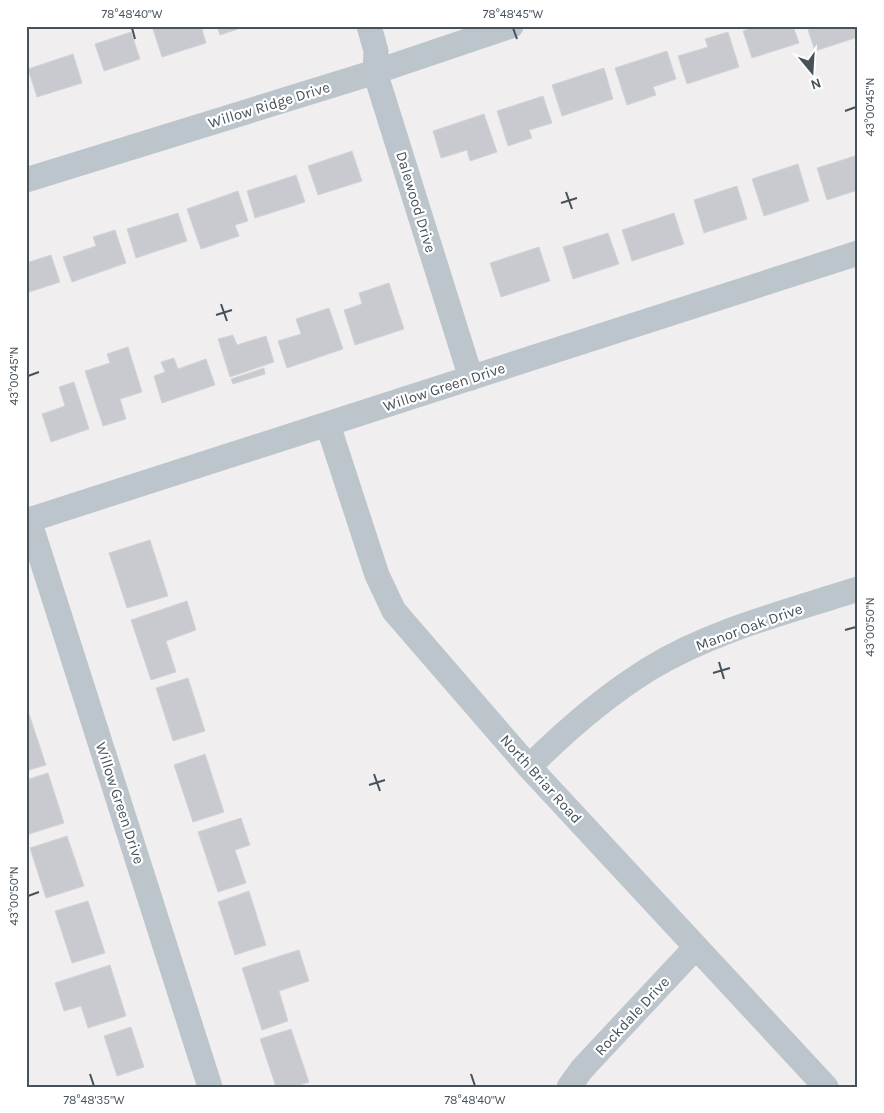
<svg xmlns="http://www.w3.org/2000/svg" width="884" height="1113" viewBox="0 0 884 1113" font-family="Karla,sans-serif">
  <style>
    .building { fill: #c8cad0; stroke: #d2d4d9 }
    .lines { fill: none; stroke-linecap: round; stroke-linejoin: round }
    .minor { stroke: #bdc5cc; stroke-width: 25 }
    .ticks { fill: none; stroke: #47515a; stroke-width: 2 }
    .labels { text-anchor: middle; stroke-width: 4.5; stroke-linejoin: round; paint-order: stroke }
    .street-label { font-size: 15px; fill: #47515a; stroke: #fff }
    .neatline { fill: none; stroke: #47515a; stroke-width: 2 }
    .ticks-label { font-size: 12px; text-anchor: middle; fill: #47515a }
  </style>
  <rect width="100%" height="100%" fill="#f0eeee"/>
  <path class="building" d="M152 26H201L206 43 162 57Z
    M217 26H247L220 35Z
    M757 26H793L799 43 752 58 743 31Z
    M818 26H858V37L815 51 808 30Z
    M131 32 140 59 104 71 95 44Z
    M728 32 739 67 687 84 678 56 708 47 705 39Z
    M667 51 676 79 653 87 656 95 627 105 615 68Z
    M73 54 82 83 37 97 28 69Z
    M604 68 613 99 562 116 552 85Z
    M543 96 552 123 529 130 532 138 508 146 497 111Z
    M484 114 497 152 470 161 467 150 441 158 433 131Z
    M352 151 362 181 318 195 308 166Z
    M858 155V190L827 200 817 168Z
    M798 164 809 201 764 216 752 179Z
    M296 175 305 202 255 218 247 191Z
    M737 186 747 219 704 233 694 200Z
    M238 191 248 221 235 225 239 236 201 249 187 209Z
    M178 213 187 241 136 258 127 229Z
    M674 213 684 244 632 261 622 230Z
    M115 230 126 263 72 282 63 257 96 246 93 237Z
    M608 233 619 264 573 279 563 247Z
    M539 247 550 281 501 297 490 263Z
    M51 255 60 282 26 293V263Z
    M389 283 404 329 355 345 344 310 362 304 359 293Z
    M329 308 343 349 287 368 278 341 301 334 296 319Z
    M233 335 237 345 266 336 274 362 230 377 218 339Z
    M128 347 142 392 120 399 126 419 103 426 85 371 110 363 107 354Z
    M174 358 178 369 206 359 215 385 162 403 154 376 165 372 161 362Z
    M264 368 265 374 233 384 231 379Z
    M74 382 89 429 51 442 42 414 65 406 59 387Z
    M150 540 168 596 127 608 109 553Z
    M187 601 196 630 166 641 176 672 151 680 131 620Z
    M188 678 205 731 173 741 156 688Z
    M28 711 46 765 26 771V712Z
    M205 754 224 812 193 822 174 765Z
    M48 773 64 823 26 835V780Z
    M241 818 250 845 235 850 246 883 218 892 198 832Z
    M67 836 84 886 46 898 30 848Z
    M249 891 266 945 235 955 218 902Z
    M88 901 105 953 72 963 55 911Z
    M299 950 309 981 279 991 288 1021 262 1030 242 968Z
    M110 965 126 1016 88 1028 81 1006 64 1011 55 983Z
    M131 1027 144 1067 117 1076 104 1036Z
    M291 1029 309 1082 294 1087H276L260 1039Z"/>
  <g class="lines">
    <path class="minor" d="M369 26 376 51 375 72 471 378
      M26 180 375 72 511 26
      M328 425 377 575 394 611 529 767 826 1087
      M29 520 210 1087
      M26 521 858 253
      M529 767C566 730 604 697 649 669 713 630 787 612 858 589
      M569 1087 582 1069 696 947"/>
  </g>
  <path class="ticks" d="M132 28 135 39M513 28 517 39M845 111 856 107M566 192 572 209M561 203 577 198M221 304 227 321M216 315 232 310M28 376 39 372M845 630 856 627M719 662 724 679M713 673 730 668M374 774 380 791M369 785 385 780M28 896 39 892M90 1074 94 1086M471 1074 475 1086"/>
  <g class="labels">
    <g class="street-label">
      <text transform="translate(269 105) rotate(-17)" y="5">Willow Ridge Drive</text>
      <text transform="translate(416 202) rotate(73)" y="5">Dalewood Drive</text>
      <text transform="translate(444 387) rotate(-18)" y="5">Willow Green Drive</text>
      <text transform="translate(749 627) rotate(-20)" y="5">Manor Oak Drive</text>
      <text transform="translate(541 779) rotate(48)" y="5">North Briar Road</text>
      <text transform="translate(120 803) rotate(72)" y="5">Willow Green Drive</text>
      <text transform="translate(632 1016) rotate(-47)" y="5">Rockdale Drive</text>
    </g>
  </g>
  <rect width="884" height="1113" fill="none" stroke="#ffffff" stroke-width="55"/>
  <g transform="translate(812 72) rotate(162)" stroke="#ffffff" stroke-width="4" paint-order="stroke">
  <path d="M0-4L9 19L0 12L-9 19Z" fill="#47515a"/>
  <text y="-8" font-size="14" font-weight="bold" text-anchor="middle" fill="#47515a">N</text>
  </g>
  <rect x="28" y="28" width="828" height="1058" class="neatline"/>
  <g class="ticks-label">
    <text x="132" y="18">78°48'40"W</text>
    <text x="513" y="18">78°48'45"W</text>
    <text transform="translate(870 107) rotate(-90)" y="4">43°00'45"N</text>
    <text transform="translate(14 376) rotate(-90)" y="4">43°00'45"N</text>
    <text transform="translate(870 627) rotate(-90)" y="4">43°00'50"N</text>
    <text transform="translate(14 896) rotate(-90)" y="4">43°00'50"N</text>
    <text x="94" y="1104">78°48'35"W</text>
    <text x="475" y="1104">78°48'40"W</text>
  </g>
</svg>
